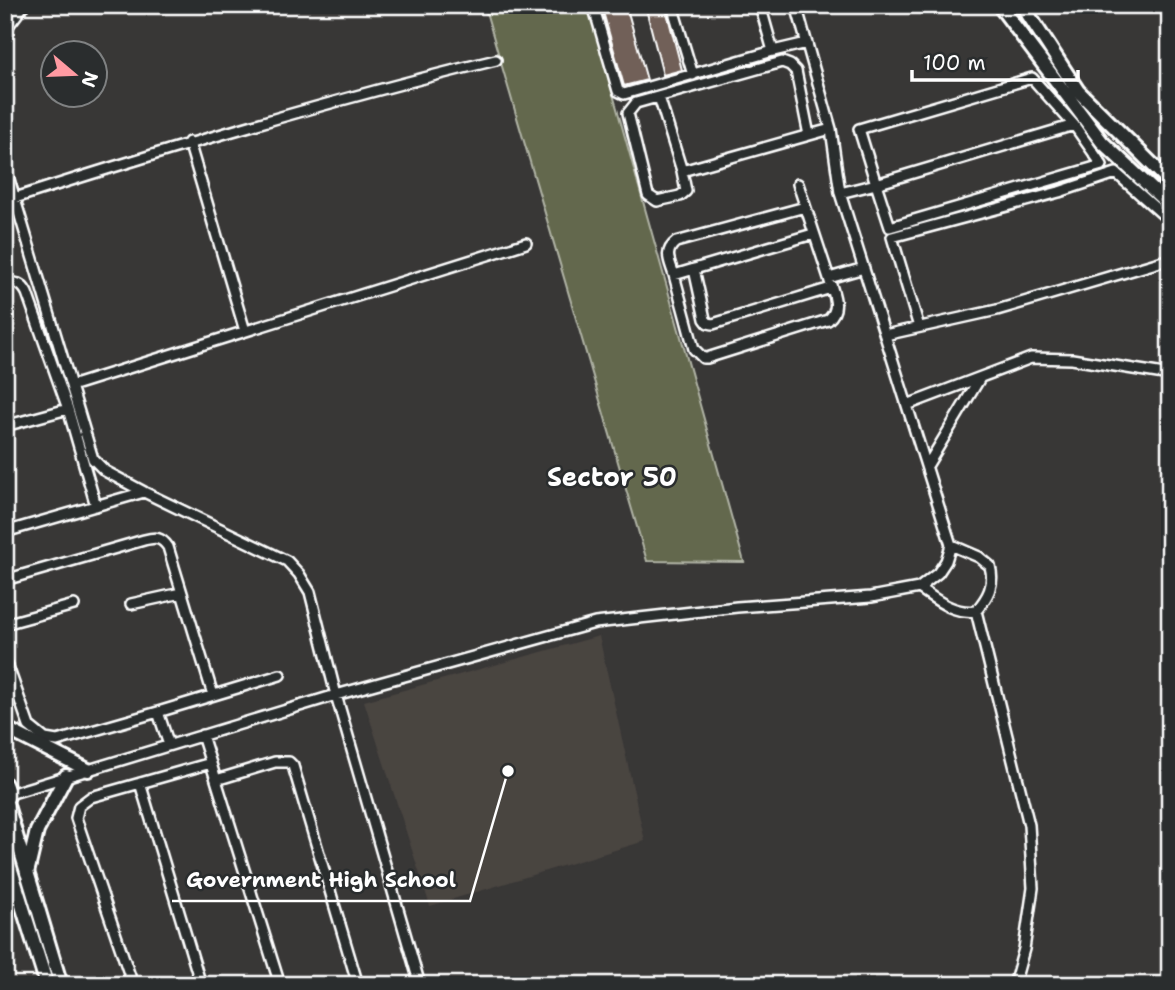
<svg xmlns="http://www.w3.org/2000/svg" width="1175" height="990" viewBox="0 0 1175 990" font-family="'Shantell Sans',sans-serif">
  <style>
    .built { fill: #494440 }
    .green { fill: #63684e; stroke: #b1b4a6; stroke-width: 2 }
    .building { fill: #716158; stroke: #fff; stroke-width: 2 }
    .lines { fill: none; stroke-linecap: round; stroke-linejoin: round }
    .street-casing { stroke: #fff; stroke-width: 14 }
    .secondary-casing { stroke: #fff; stroke-width: 18 }
    .street { stroke: #2a2d2e; stroke-width: 9 }
    .secondary { stroke: #2a2d2e; stroke-width: 12 }
    .labels { text-anchor: middle; stroke-width: 5; stroke-linejoin: round; paint-order: stroke }
    .district-label { font-size: 26px; font-weight: bold; fill: #fff; stroke: #2a2d2e }
    .leader { fill: none; stroke: #fff; stroke-width: 2.5 }
    .callout-dot { fill: #fff; stroke: #2a2d2e; stroke-width: 2.5 }
    .callout-label { font-size: 21px; text-anchor: middle; font-weight: bold; fill: #fff; stroke: #2a2d2e; stroke-width: 5; stroke-linejoin: round; paint-order: stroke }
  </style>
  <rect width="100%" height="100%" fill="#383736"/>
  <filter id="ink" filterUnits="userSpaceOnUse"><feTurbulence type="fractalNoise" baseFrequency=".0143" numOctaves="2"/><feDisplacementMap in="SourceGraphic" scale="14" xChannelSelector="R" yChannelSelector="G"/><feConvolveMatrix kernelMatrix="1 2 1 2 8 2 1 2 1" color-interpolation-filters="sRGB"/></filter>
  <g filter="url(#ink)">
    <path class="built" d="M599 636 645 841 430 906 364 701Z"/>
    <path class="green" d="M484 5H588L744 562 647 561Z"/>
    <path class="building" d="M601 5H626L647 80 624 86Z
      M645 5H665L682 70 663 75Z"/>
    <g class="lines">
      <defs>
        <path id="street" d="M593 5 618 91 624 94 773 51 807 43
          M672 5 693 75
          M760 5 773 51
          M5 30 24 5
          M659 97 682 171
          M809 135 796 71 790 65 782 62 636 103 628 113 648 195 657 201 680 196 686 191 682 171 820 132 831 129
          M189 142 245 331
          M5 166 93 459 105 471 144 492 287 561 299 574 310 592 336 695 420 985
          M798 184 829 278 864 268
          M840 193 876 184 859 129 1032 78 1074 125 1102 165 890 227 876 184 1074 125
          M15 198C174 147 334 99 496 60
          M805 207 676 242C663 252 670 262 674 275L813 234
          M694 269 705 319 708 323 713 324 831 288
          M674 275 694 349 703 358H707L828 320C842 308 833 294 829 278
          M5 283C16 282 22 283 27 293L68 409 96 506
          M919 327 892 237 1059 192 1116 173 1170 221
          M885 335 997 310 1170 259
          M71 386 526 243
          M907 405 1031 358 1072 359 1170 375
          M5 426 68 409
          M927 466 980 378
          M5 532 144 492
          M5 580 144 540C156 537 161 537 168 547L213 695
          M919 588C937 600 953 614 976 611 988 597 995 585 990 566L979 557 951 545
          M131 604 181 593
          M976 611 1029 825 1033 888 1024 949 1014 985
          M5 624 74 605
          M5 658 29 726 45 739 57 741 158 712
          M202 735 280 985
          M169 745 158 712 280 675
          M216 780 275 762H289L293 766 358 985
          M140 783 201 985
          M9 794 336 695 595 623 737 607 871 597 919 588 938 573 946 561 951 545 840 193 831 129 796 5
          M133 985 76 818 79 806 91 797 211 763"/>
        <path id="secondary" d="M999 5 1102 142 1170 206
          M1022 5 1078 91 1170 182
          M5 728 88 770
          M5 784 9 794 5 802
          M6 802 61 985
          M5 851 47 985
          M27 873 37 831 66 776"/>
      </defs>
      <use href="#street" class="street-casing"/>
      <use href="#secondary" class="secondary-casing"/>
      <use href="#street" class="street"/>
      <use href="#secondary" class="secondary"/>
    </g>
  </g>
  <g class="labels">
    <g class="district-label">
      <text x="612" y="486">Sector 50</text>
    </g>
  </g>
  <path class="leader" d="M508 771L470 901H172"/>
  <circle class="callout-dot" cx="508" cy="771" r="7"/>
  <g class="callout-label">
    <text x="321" y="887">Government High School</text>
  </g>
  <rect width="1175" height="990" fill="none" stroke="#2a2d2e" stroke-width="28"/>
  <rect x="14" y="14" width="1147" height="962" fill="none" stroke="#fff" stroke-width="2.5" filter="url(#ink)"/>
  <g transform="translate(74 74) rotate(109)"><circle r="33" fill="#2a2d2e" stroke="#7f8182" stroke-width="2"/>
  <path d="M0-5L12 26L0 18L-12 26Z" fill="#ff9aa2"/>
  <text y="-10" font-size="19" font-weight="bold" text-anchor="middle" fill="#ffffff">N</text>
  </g>
  <path d="M912 70v10h166v-10" fill="none" stroke="#ffffff" stroke-width="3.5"/>
  <text x="923" y="70" font-size="21" fill="#ffffff" stroke="#2a2d2e" stroke-width="5" paint-order="stroke">100 m</text>
</svg>
